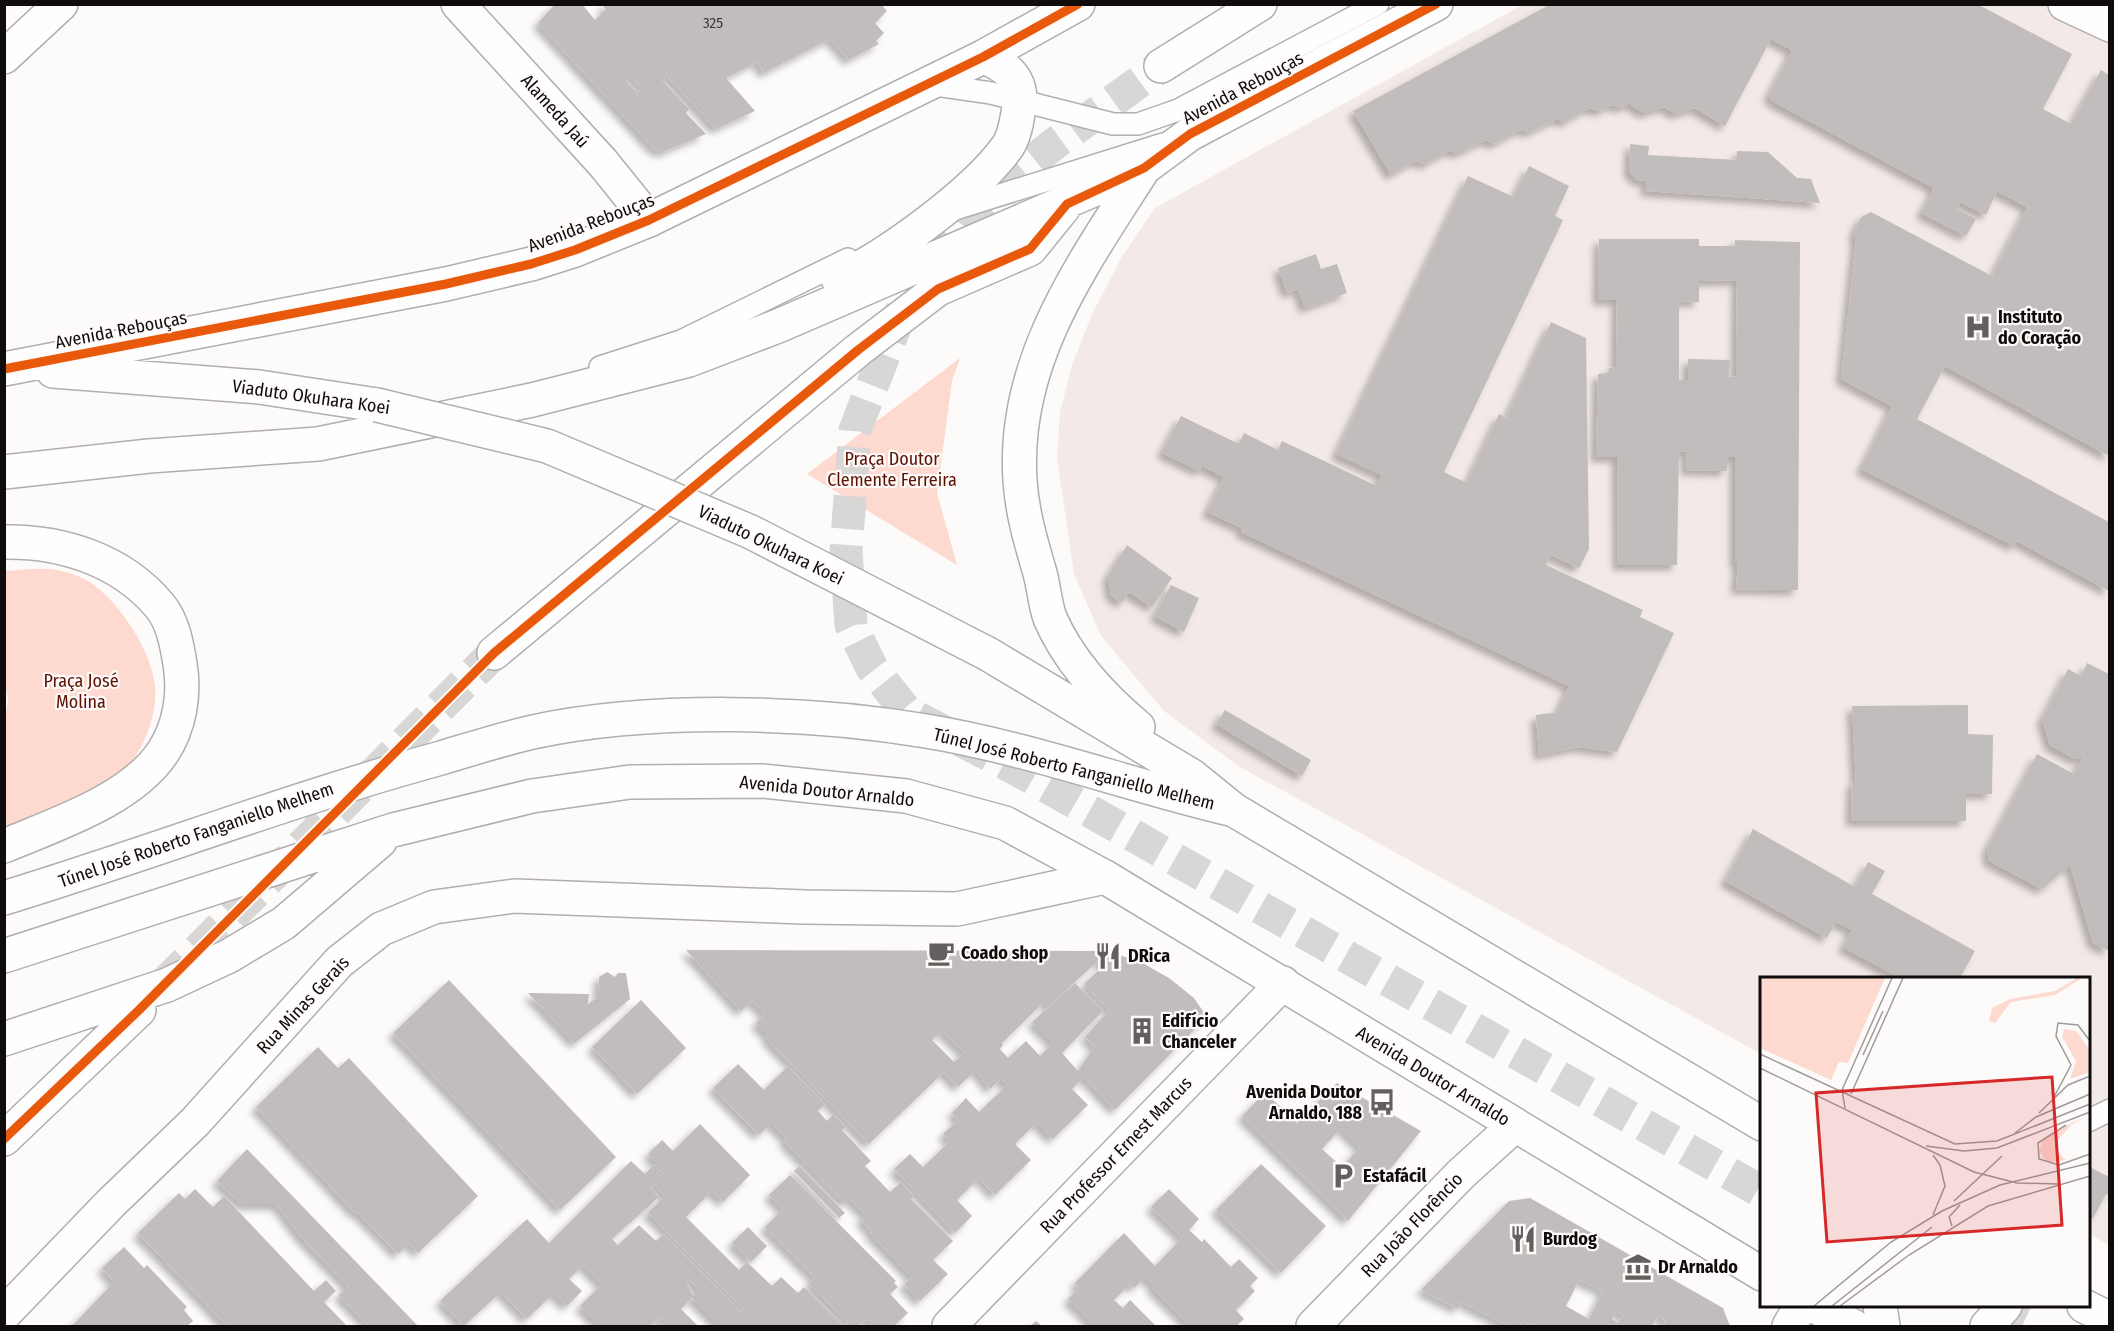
<svg xmlns="http://www.w3.org/2000/svg" width="2114" height="1331" viewBox="0 0 2114 1331" font-family="'Fira Sans Condensed',sans-serif">
  <style>
    .built { fill: #f3eae7 }
    .green { fill: #fdd9d0 }
    .building { fill: #c0bdbc; fill-rule: evenodd; filter: url(#shadow) }
    .lines { fill: none; stroke-linecap: round; stroke-linejoin: round }
    .primary-tunnel { stroke: #d9d7d6; stroke-width: 33; stroke-dasharray: 33 16; stroke-linecap: butt }
    .service-casing { stroke: #b1aead; stroke-width: 24 }
    .minor-casing { stroke: #b1aead; stroke-width: 36 }
    .primary-casing { stroke: #b1aead; stroke-width: 36 }
    .service { stroke: #fffefe; stroke-width: 21 }
    .minor { stroke: #fffefe; stroke-width: 33 }
    .primary { stroke: #fffefe; stroke-width: 33 }
    .primary-bridge-casing { stroke: #b1aead; stroke-width: 36; stroke-linecap: butt }
    .primary-bridge { stroke: #fffefe; stroke-width: 33 }
    .cycleway-casing { stroke: #fefaf9; stroke-width: 13 }
    .cycleway { stroke: #e8590c; stroke-width: 9 }
    .labels { text-anchor: middle; stroke-width: 4.5; stroke-linejoin: round; paint-order: stroke }
    .number-label { font-size: 15px; fill: #3b3837 }
    .street-label { font-size: 18px; fill: #0f0c0b; stroke: #fefaf9 }
    .poi-label { font-size: 18px; font-weight: bold; fill: #0f0c0b; stroke: #fefaf9; text-anchor: start }
    .park-label { font-size: 18px; fill: #5b1202; stroke: #fefaf9 }
    .inset-road { fill: none; stroke: #9e9b9a; stroke-width: 1.5 }
    .view { fill: #d62828; fill-opacity: 0.15; stroke: #d62828; stroke-width: 3 }
    .inset-edge { fill: none; stroke: #0f0c0b; stroke-width: 3 }
  </style>
  <defs>
    <filter id="shadow"><feDropShadow dx="-5.5" dy="5.5" stdDeviation="3" flood-color="#0004"/></filter>
  </defs>
  <rect width="100%" height="100%" fill="#fdfbfa"/>
  <path class="built" d="M1522 5H2109V1245L2089 1234 2088 978H1762L1761 1054 1238 766 1164 711 1101 636 1074 574 1057 458 1060 412 1072 365 1092 314 1123 255 1155 208Z"/>
  <path class="green" d="M960 358 952 381 937 493 957 565 807 474Z
    M31 569C50 568 67 570 84 579 116 595 153 652 155 687 157 714 146 743 130 764 112 788 34 822 5 838L4 726 8 700 4 680 5 571Z"/>
  <path class="building" d="M555 4H582L595 20 606 9 601 4H881L887 11 875 23 884 33 876 41 879 44 849 60 830 39 764 73 757 62 726 78 755 111 716 129 667 76 662 80 689 109 686 113 706 134 663 152 654 149 538 23ZM631 77 642 89 637 93 626 81Z
    M1551 4H1977L2072 54 2043 109 2071 124 2101 70 2109 75V456L1945 366 1917 419 2109 522V591L2017 541 2014 546 1861 469 1892 406 1841 379 1856 240 1854 232 1861 217 1871 212 1992 276 2027 207 1997 191 1986 215 1960 202 1957 209 1976 219 1966 236 1921 213 1933 191 1932 187 1772 101 1769 95 1792 50 1771 39 1725 126 1695 108 1676 114 1664 107 1645 113 1632 106 1631 103 1621 108 1612 105 1599 111 1589 108 1565 122 1557 119 1530 132 1520 130 1495 144 1486 140 1459 153 1449 151 1426 164 1415 161 1391 175 1353 111Z
    M1630 144 1649 146 1648 155 1737 160V151L1768 152 1797 178 1811 179 1820 203 1645 191 1647 181 1637 180 1629 171Z
    M1529 166 1569 186 1555 216 1563 220 1444 472 1467 483 1499 414 1506 418 1551 322 1586 338 1589 549 1579 568 1551 555 1546 565 1643 610 1640 617 1674 633 1617 752 1578 747 1539 755 1536 715 1558 712 1569 686 1241 532 1242 528 1207 512 1224 477 1202 466 1200 471 1162 453 1181 416 1239 444 1244 433 1278 450 1282 441 1377 486 1382 475 1336 454 1468 176 1514 197Z
    M1599 239H1699V246H1735V240L1800 242 1798 590 1736 589 1738 563H1735V457H1728L1727 471 1686 470 1687 451 1679 452 1677 565H1618L1617 457H1596L1598 374 1609 373V368L1616 367 1617 300H1598ZM1737 280 1736 376 1729 377 1730 360 1688 359V380H1679V301L1699 302V281Z
    M1316 254 1321 269 1337 264 1347 293 1305 308 1298 289 1287 293 1278 268Z
    M1127 545 1172 578 1152 607 1129 592 1122 603 1111 595 1108 576Z
    M1171 585 1199 598 1184 632 1155 616Z
    M2087 663 2109 674V951L2093 943 2070 865 2042 889 1989 861 1987 849 2037 754 2074 774 2083 757 2075 759 2050 745 2042 719 2068 669 2081 676Z
    M1968 705V734L1993 735 1992 794H1966V821H1851L1852 782H1856L1852 706Z
    M1225 710 1311 760 1302 776 1216 724Z
    M1753 829 1855 887 1868 862 1885 871 1872 894 1975 951 1960 978H1900L1843 947 1852 930 1836 922 1827 938 1725 881Z
    M686 950 1106 951 1139 961 1169 978 1194 998 1207 1017 1115 1110 1084 1077 1072 1089 1088 1105 1053 1139 1037 1123 1026 1133 1015 1144 1031 1160 995 1195 979 1178 957 1200 972 1216 955 1233 894 1169 910 1154 923 1167 950 1141 943 1134 958 1120 952 1113 966 1098 979 1112 1007 1085 1001 1079 990 1089 976 1070 958 1087 944 1072 869 1144 766 1038 769 1036 756 1023 765 1014 752 1001 741 1011ZM1099 960 1104 965 1084 984 1109 1010 1085 1037 1095 1046 1078 1071 1062 1053 1103 1011 1075 983 1032 1022 1053 1043 1040 1056 1026 1041 1008 1058 1000 1049 1003 1045 1002 1043 1045 1001 1049 1006ZM942 1031 964 1053 954 1062 932 1040Z
    M607 972 615 977 618 973H626L630 999 575 1043 528 993 589 994 588 1004 598 997 599 977Z
    M449 980 616 1157 560 1210 393 1033Z
    M641 1000 686 1048 637 1094 592 1047Z
    M318 1047 338 1068 349 1058 478 1196 418 1253 409 1243 398 1254 357 1212 355 1213 256 1107Z
    M738 1064 764 1090 788 1066 825 1104 818 1111 827 1121 833 1114 846 1127 842 1130 871 1161 865 1166 890 1192 901 1182 914 1196 911 1199 953 1241 933 1260 948 1274 920 1301 904 1284 912 1277 870 1233 872 1232 861 1220 866 1215 849 1198 844 1203 784 1141 787 1139 771 1123 759 1135 713 1088Z
    M1337 1083 1421 1131 1348 1221 1242 1116 1265 1092 1297 1123ZM1341 1128 1360 1147 1342 1167 1322 1149Z
    M700 1124 750 1175 723 1202 712 1191 686 1217 739 1270 747 1262 772 1286 781 1277 798 1293 804 1287 843 1326H720L692 1298 681 1309 698 1326H663L658 1322 662 1318 661 1316 650 1326H600L580 1306 602 1284 583 1265 569 1279 582 1291 567 1306 554 1293 527 1319 501 1292 464 1326 440 1301 527 1219 549 1243 631 1161 645 1174 654 1164 663 1174 665 1171 648 1154 662 1140 673 1151ZM655 1185 665 1196 648 1213 743 1309 740 1311 664 1234 656 1241 639 1225 618 1245 612 1239 659 1197 651 1189ZM689 1279 699 1290 693 1296 687 1282Z
    M247 1149 418 1326H369L339 1295 348 1286 302 1238 277 1205H242L217 1181Z
    M1261 1164 1326 1226 1281 1273 1216 1210Z
    M799 1166 845 1213 839 1218 794 1171Z
    M2088 1166 2109 1177V1196L2106 1194 2093 1218 2088 1216Z
    M790 1175 896 1281 894 1283 898 1287 890 1294 908 1313 894 1326H873L866 1319 858 1326H844L848 1323 809 1283 815 1278 765 1227 783 1209 769 1195Z
    M195 1189 213 1207 224 1196 314 1291 326 1280 336 1291 324 1302 347 1326H227L138 1233 179 1193 185 1199Z
    M1169 1189 1199 1219 1189 1230 1202 1242 1204 1239 1231 1267 1239 1259 1258 1278 1250 1286 1255 1291 1236 1310 1244 1319 1236 1326H1190L1152 1288 1154 1286 1145 1277 1134 1288 1130 1284 1114 1300 1123 1308 1130 1300 1156 1326H1095L1068 1299 1079 1288 1075 1283 1124 1233 1155 1266 1182 1238 1151 1207Z
    M1530 1198 1723 1308 1730 1326H1663L1666 1321 1658 1316 1652 1326H1534L1523 1321 1520 1326H1509L1461 1302 1458 1309 1421 1290 1509 1201ZM1579 1280 1603 1291 1589 1319 1566 1306ZM1616 1311 1623 1315 1618 1323 1612 1319Z
    M748 1227 767 1246 751 1262 732 1243Z
    M124 1247 144 1268 147 1265 187 1307 184 1310 193 1321 187 1326H72L114 1282 102 1268Z
    M1036 1321 1042 1326H1030Z"/>
  <g class="lines">
    <path class="primary-tunnel" d="M934 265 975 208 1054 144 1161 66
      M902 309 855 430 846 551 851 625 872 668 908 713 1014 768 1762 1192
      M163 985 494 653
      M1995 1306 2038 1326"/>
    <defs>
      <path id="service" d="M929 84 991 93 1113 124H1138L1178 110 1378 4
        M952 210 1163 144
        M600 367 681 341 848 259
        M2088 1121 2110 1110"/>
      <path id="minor" d="M458 4 603 163 649 220
        M2065 4 2110 25
        M4 57 61 4
        M4 1314 110 1204 195 1122 339 962 381 929 434 907 515 896 805 907 957 909 1105 877
        M949 1326 1283 983
        M1313 1326 1461 1174 1514 1126"/>
      <path id="primary" d="M1161 66 1260 4
        M838 279C889 255 975 192 1008 146 1015 135 1017 120 1019 107 1024 80 1006 65 983 57
        M4 369 446 284 531 264 575 250 649 220 983 57 1078 4
        M53 371 259 387 377 405
        M4 472 149 456 318 444 532 400 689 360 778 326 1144 168 1190 134 1436 4
        M4 542C62 541 121 560 159 605 173 621 177 645 180 664 185 694 180 726 163 752 131 800 56 824 4 846
        M494 653 858 350 938 289 1030 249 1064 207
        M988 654 1192 776 1234 810 1762 1124
        M1138 727C1102 697 1069 662 1050 618 1045 604 1044 588 1040 573 1031 542 1022 513 1020 480 1012 360 1083 264 1144 168
        M4 898C151 853 294 798 441 758 471 749 502 739 533 732 650 707 808 711 926 731 1030 748 1131 786 1234 810
        M4 956 393 830 532 796 630 782 762 781 906 796 1005 823 1105 877 1762 1274
        M4 1039 167 985 229 956 284 923 380 841
        M4 1139 139 1010
        M1814 1306 1853 1326
        M1880 1306 1883 1326
        M2084 1306 2110 1319
        M1789 1326 1801 1306
        M1987 1326 2005 1306"/>
    </defs>
    <use href="#service" class="service-casing"/>
    <use href="#minor" class="minor-casing"/>
    <use href="#primary" class="primary-casing"/>
    <use href="#service" class="service"/>
    <use href="#minor" class="minor"/>
    <use href="#primary" class="primary"/>
    <defs>
      <path id="primary-bridge" d="M377 405 547 446 751 532 988 654"/>
    </defs>
    <use href="#primary-bridge" class="primary-bridge-casing"/>
    <use href="#primary-bridge" class="primary-bridge"/>
    <defs>
      <path id="cycleway" d="M4 369 446 284 531 264 575 250 649 220 983 57 1078 4
        M4 1139 139 1010 494 653 858 350 938 289 1030 249 1067 204 1144 168 1190 134 1436 4"/>
    </defs>
    <use href="#cycleway" class="cycleway-casing"/>
    <use href="#cycleway" class="cycleway"/>
  </g>
  <defs>
    <symbol id="hospital-bare" viewBox="-9 -9 18 18"><path d="M-5-5h3v3.5h4V-5h3V5h-3V1.5h-4V5h-3Z" fill="#62605f" stroke="#fefaf9" stroke-width="2.5" paint-order="stroke"/></symbol>
    <symbol id="cafe-bare" viewBox="-9 -9 18 18"><path d="M-5.5-4.5H6V0H3Q3 3.5 0 3.5H-2.5Q-5.5 3.5-5.5 0ZM3-3.2v2h1.7v-2ZM-6 4.5H4V6H-6Z" fill="#62605f" stroke="#fefaf9" stroke-width="2.5" paint-order="stroke"/></symbol>
    <symbol id="restaurant-bare" viewBox="-9 -9 18 18"><path d="M-5-6h1v4h1v-4h1v4h1v-4h1v5L-1.5 .5V6h-2V.5L-5-1ZM5-6V6H3V1.5H1.5Q1.5-4 5-6Z" fill="#62605f" stroke="#fefaf9" stroke-width="2.5" paint-order="stroke"/></symbol>
    <symbol id="building-bare" viewBox="-9 -9 18 18"><path d="M-4-6H4V6H1V3H-1V6H-4ZM-2.5-4.3h1.7v1.8h-1.7ZM.8-4.3h1.7v1.8H.8ZM-2.5-1h1.7V.8h-1.7ZM.8-1h1.7V.8H.8Z" fill="#62605f" stroke="#fefaf9" stroke-width="2.5" paint-order="stroke"/></symbol>
    <symbol id="bus-bare" viewBox="-9 -9 18 18"><path d="M-5-6H5V4H4V6H2V4H-2V6H-4V4H-5ZM-3.5-4V0h7V-4ZM-3.5 1.2v1.5H-2V1.2ZM2 1.2v1.5H3.5V1.2Z" fill="#62605f" stroke="#fefaf9" stroke-width="2.5" paint-order="stroke"/></symbol>
    <symbol id="parking-bare" viewBox="-9 -9 18 18"><path d="M-3.5-5.5H1a3.5 3.5 0 0 1 0 7H-1V5.5H-3.5ZM-1-3.4V-.6H.8a1.4 1.4 0 0 0 0-2.8Z" fill="#62605f" stroke="#fefaf9" stroke-width="2.5" paint-order="stroke"/></symbol>
    <symbol id="museum-bare" viewBox="-9 -9 18 18"><path d="M0-6L6-3V-2H-6V-3ZM-5-1h2V3h-2ZM-1-1h2V3h-2ZM3-1h2V3H3ZM-6 4H6V6H-6Z" fill="#62605f" stroke="#fefaf9" stroke-width="2.5" paint-order="stroke"/></symbol>
  </defs>
  <g fill-rule="evenodd">
    <use href="#hospital-bare" x="1959" y="308" width="38" height="38"/>
    <use href="#cafe-bare" x="922" y="934" width="38" height="38"/>
    <use href="#restaurant-bare" x="1089" y="937" width="38" height="38"/>
    <use href="#building-bare" x="1123" y="1012" width="38" height="38"/>
    <use href="#bus-bare" x="1363" y="1083" width="38" height="38"/>
    <use href="#parking-bare" x="1324" y="1157" width="38" height="38"/>
    <use href="#restaurant-bare" x="1504" y="1220" width="38" height="38"/>
    <use href="#museum-bare" x="1619" y="1248" width="38" height="38"/>
  </g>
  <g class="labels">
    <g class="number-label">
      <text x="713" y="28">325</text>
    </g>
    <g class="street-label">
      <text transform="translate(1243 88) rotate(-28)" y="6">Avenida Rebouças</text>
      <text transform="translate(555 111) rotate(48)" y="6">Alameda Jaú</text>
      <text transform="translate(591 223) rotate(-21)" y="6">Avenida Rebouças</text>
      <text transform="translate(121 330) rotate(-11)" y="6">Avenida Rebouças</text>
      <text transform="translate(311 397) rotate(8)" y="6">Viaduto Okuhara Koei</text>
      <text transform="translate(771 545) rotate(26)" y="6">Viaduto Okuhara Koei</text>
      <text transform="translate(1074 769) rotate(14)" y="6">Túnel José Roberto Fanganiello Melhem</text>
      <text transform="translate(827 791) rotate(6)" y="6">Avenida Doutor Arnaldo</text>
      <text transform="translate(196 835) rotate(-19)" y="6">Túnel José Roberto Fanganiello Melhem</text>
      <text transform="translate(303 1005) rotate(-47)" y="6">Rua Minas Gerais</text>
      <text transform="translate(1433 1076) rotate(31)" y="6">Avenida Doutor Arnaldo</text>
      <text transform="translate(1116 1155) rotate(-46)" y="6">Rua Professor Ernest Marcus</text>
      <text transform="translate(1412 1225) rotate(-46)" y="6">Rua João Florêncio</text>
    </g>
    <g class="poi-label">
      <text x="1998" y="323">Instituto<tspan x="1998" dy="21">do Coração</tspan></text>
      <text x="961" y="959">Coado shop</text>
      <text x="1128" y="962">DRica</text>
      <text x="1162" y="1027">Edifício<tspan x="1162" dy="21">Chanceler</tspan></text>
      <text x="1362" y="1098" text-anchor="end">Avenida Doutor<tspan x="1362" dy="21">Arnaldo, 188</tspan></text>
      <text x="1363" y="1182">Estafácil</text>
      <text x="1543" y="1245">Burdog</text>
      <text x="1658" y="1273">Dr Arnaldo</text>
    </g>
    <g class="park-label">
      <text x="892" y="465">Praça Doutor<tspan x="892" dy="21">Clemente Ferreira</tspan></text>
      <text x="81" y="687">Praça José<tspan x="81" dy="21">Molina</tspan></text>
    </g>
  </g>
  <g transform="translate(1760 977)">
    <rect width="330" height="330" fill="#fdfbfa"/>
    <path d="M0 1H125L88 86 79 85 71 103 0 71ZM317 1H322L295 18 251 25 235 46 229 44 232 31 250 22 295 14ZM304 52 316 54 330 73V95L310 102 316 84 302 60ZM330 138 312 147 297 164 296 173 306 183 290 185 283 181 279 173 283 163 311 146Z" fill="#fdd9d0"/>
    <path class="inset-road" d="M0 77 195 167 237 164 330 127M103 78 123 34M0 91 214 195 257 206 298 207M91 117 143 1M294 120 311 88 296 59 298 46 318 48 330 64M85 131 82 113 132 1M279 136 308 108 330 99M306 148 278 166 279 182 299 188 330 177M255 156 276 140 330 117M166 169 204 174 237 171 330 135M173 178 180 188 185 209 173 238M194 224 242 179M192 249 189 240 200 228M54 329 131 265 182 234 240 208 330 186M72 329 172 250M80 329 149 278 228 229 330 199"/>
    <path class="view" d="M292 100 302 248 67 265 56 116Z"/>
    <rect width="330" height="330" class="inset-edge"/>
  </g>
  <rect width="2114" height="1331" fill="none" stroke="#0f0c0b" stroke-width="12"/>
</svg>
